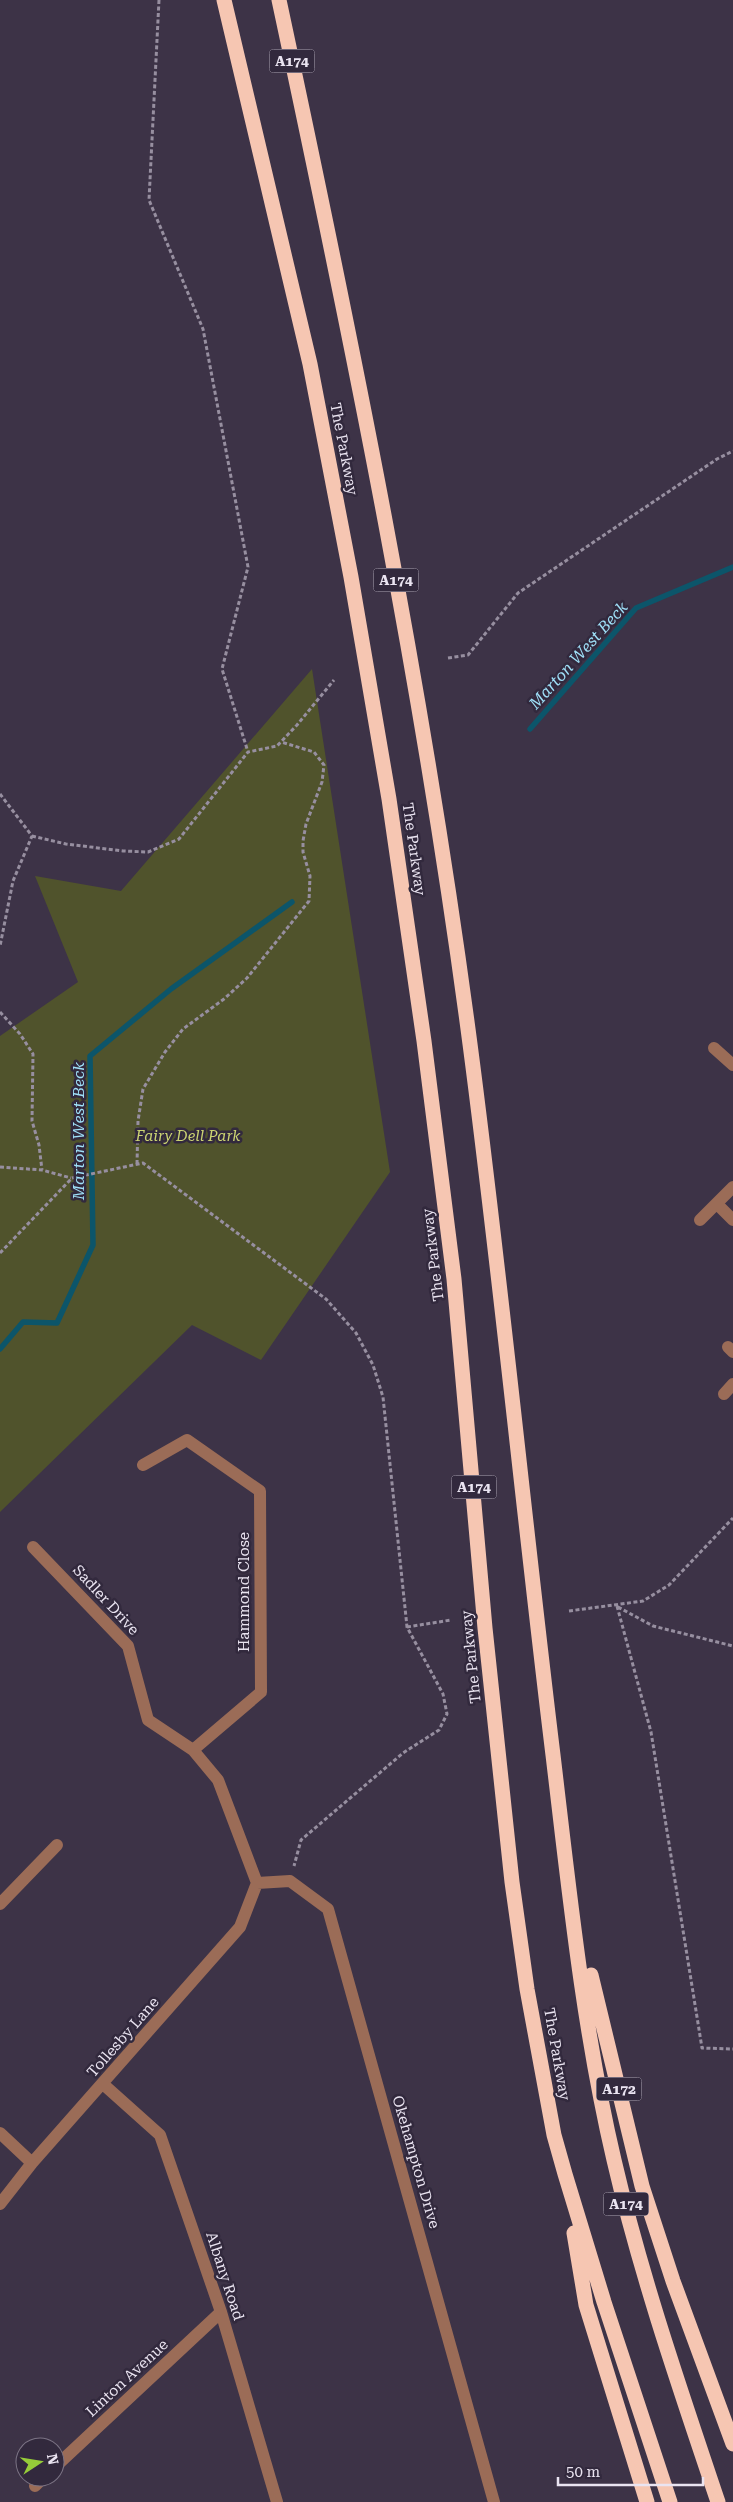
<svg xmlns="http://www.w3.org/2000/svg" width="733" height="2502" viewBox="0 0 733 2502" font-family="'Roboto Serif',serif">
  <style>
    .green { fill: #50532c }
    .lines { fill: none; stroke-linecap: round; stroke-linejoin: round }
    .stream { stroke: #0c556a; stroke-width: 5.5 }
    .path { stroke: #978fa0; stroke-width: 3; stroke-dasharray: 4 2.5; stroke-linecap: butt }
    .minor { stroke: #9b6c57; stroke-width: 12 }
    .highway { stroke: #f6c6b2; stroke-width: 15 }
    .labels { text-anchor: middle; stroke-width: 5; stroke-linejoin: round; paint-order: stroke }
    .shield { fill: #32293d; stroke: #b3acbb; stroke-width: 1 }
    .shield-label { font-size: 14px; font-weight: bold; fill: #eae4f1 }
    .street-label { font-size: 15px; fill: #eae4f1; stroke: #32293d }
    .park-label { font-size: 15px; font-style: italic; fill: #ccd472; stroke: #32293d }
    .water-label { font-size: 16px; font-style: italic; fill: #9fe0f8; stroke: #32293d }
  </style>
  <rect width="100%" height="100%" fill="#3d3347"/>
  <path class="green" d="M312 669 390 1172 261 1360 192 1325 0 1512V1036L78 982 35 876 121 891Z"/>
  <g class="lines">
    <path class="stream" d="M530 729 636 608 733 567
      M0 1349 23 1322 57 1323 93 1245 90 1056 171 989 292 902"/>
    <path class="path" d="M159 0 149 200 203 329 248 567 222 669 248 752
      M448 658 468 655 518 593 717 459 733 451
      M0 794 32 836 13 881 0 946
      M32 836 66 844 123 851 148 852 179 839 248 752 277 746 297 725 334 680
      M0 1012 20 1034 33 1054 32 1121 39 1145 42 1170
      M137 1164 138 1121 143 1089 165 1052 183 1029 224 999 247 978 309 901 310 876 303 852V841L306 824 322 782 324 765 314 752 281 742
      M0 1167 42 1170 71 1178
      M0 1253 72 1178 143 1163 326 1299 356 1333 373 1365 383 1397 407 1627 443 1694 447 1714 439 1730 403 1753 301 1840 294 1866
      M617 1606 651 1732 702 2048 733 2049
      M618 1607 653 1626 733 1646
      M569 1611 643 1601 669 1585 733 1518
      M407 1627 451 1620"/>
    <path class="minor" d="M714 1048 733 1065
      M717 1204 733 1220
      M700 1220 733 1187
      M728 1347 733 1352
      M724 1394 733 1384
      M143 1465 187 1440 260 1491 261 1692 193 1750
      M33 1547 128 1646 148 1720 193 1750 218 1780 257 1883
      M257 1883 290 1881 328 1909 494 2502
      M0 1904 57 1845
      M103 2084 160 2135 221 2312 277 2502
      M0 2133 32 2163
      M0 2204 32 2163 240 1927 257 1883
      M55 2467 221 2312
      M35 2486 44 2477"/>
    <path class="highway" d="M224 0 310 364 351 577 389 799 424 1041 454 1279 485 1628 512 1882 527 1989 554 2135 565 2174 604 2302 670 2502
      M279 0C353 346 424 693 470 1044 501 1280 524 1518 553 1755 569 1889 583 2028 614 2160 641 2276 680 2389 718 2502
      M591 1975 642 2186 673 2281 733 2444
      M574 2233 586 2305 647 2502"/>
  </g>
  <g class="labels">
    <g class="shield">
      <rect x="269.5" y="49.5" width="45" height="23" rx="4"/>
      <rect x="373.5" y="568.5" width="45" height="23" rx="4"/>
      <rect x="451.5" y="1475.5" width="45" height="23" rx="4"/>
      <rect x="596.5" y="2077.5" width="45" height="23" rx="4"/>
      <rect x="603.5" y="2192.5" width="45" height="23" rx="4"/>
    </g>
    <g class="shield-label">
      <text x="292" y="66">A174</text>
      <text x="396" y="585">A174</text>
      <text x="474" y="1492">A174</text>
      <text x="619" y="2094">A172</text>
      <text x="626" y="2209">A174</text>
    </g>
    <g class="street-label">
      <text transform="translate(344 449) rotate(79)" y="5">The Parkway</text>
      <text transform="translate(414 849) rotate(82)" y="5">The Parkway</text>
      <text transform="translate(433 1255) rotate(-97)" y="5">The Parkway</text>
      <text transform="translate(244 1592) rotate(-90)" y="5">Hammond Close</text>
      <text transform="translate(106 1600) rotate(47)" y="5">Sadler Drive</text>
      <text transform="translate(471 1657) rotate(-96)" y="5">The Parkway</text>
      <text transform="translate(123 2037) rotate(-49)" y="5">Tollesby Lane</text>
      <text transform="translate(557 2054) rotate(80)" y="5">The Parkway</text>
      <text transform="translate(416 2162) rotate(74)" y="5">Okehampton Drive</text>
      <text transform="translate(225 2276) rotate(72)" y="5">Albany Road</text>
      <text transform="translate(127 2378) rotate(-43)" y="5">Linton Avenue</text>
    </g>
    <g class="park-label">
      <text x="188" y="1141">Fairy Dell Park</text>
    </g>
    <g class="water-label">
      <text transform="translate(578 655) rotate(-48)" y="6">Marton West Beck</text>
      <text transform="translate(78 1131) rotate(-90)" y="6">Marton West Beck</text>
    </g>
  </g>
  <g transform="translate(40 2462) rotate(78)"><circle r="24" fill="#32293d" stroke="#7c7485"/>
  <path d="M0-4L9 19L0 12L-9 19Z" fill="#96cc39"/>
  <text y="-8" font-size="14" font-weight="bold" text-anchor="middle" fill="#eae4f1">N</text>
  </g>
  <path d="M558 2477v8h145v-8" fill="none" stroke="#eae4f1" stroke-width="2.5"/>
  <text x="566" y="2477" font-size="15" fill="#eae4f1" stroke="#32293d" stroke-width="4" paint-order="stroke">50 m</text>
</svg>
